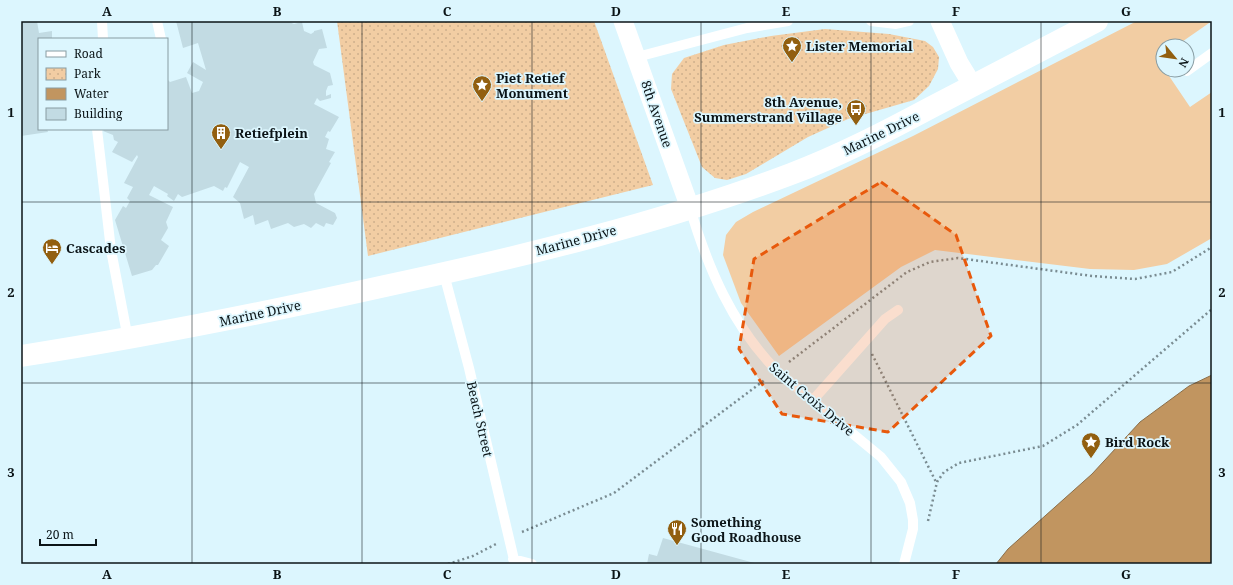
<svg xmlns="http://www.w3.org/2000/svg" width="1233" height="585" viewBox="0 0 1233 585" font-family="'Noto Serif',serif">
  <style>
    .grass { fill: #f2cda3 }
    .park { fill: url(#park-dots) }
    .water { fill: #c19560; stroke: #8a6e4a }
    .building { fill: #c2dbe3 }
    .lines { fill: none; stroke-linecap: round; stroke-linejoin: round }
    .path { stroke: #7a8c92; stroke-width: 2.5; stroke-dasharray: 2 3; stroke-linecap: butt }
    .service { stroke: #fff; stroke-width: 10 }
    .minor { stroke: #fff; stroke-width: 19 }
    .secondary { stroke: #fff; stroke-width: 22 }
    .marked { fill: #e8590c; fill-opacity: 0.2; stroke: #e8590c; stroke-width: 3; stroke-dasharray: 8 5; stroke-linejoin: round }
    .grid { fill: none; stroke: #0b1417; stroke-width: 1; stroke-opacity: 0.55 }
    .labels { text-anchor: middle; stroke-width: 3.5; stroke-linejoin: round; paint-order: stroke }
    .poi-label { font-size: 13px; font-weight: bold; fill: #0b1417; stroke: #dcf6fe; text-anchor: start }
    .street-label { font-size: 13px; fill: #0b1417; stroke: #dcf6fe }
    .neatline { fill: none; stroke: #0b1417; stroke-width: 1.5 }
    .grid-label { font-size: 13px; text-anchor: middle; font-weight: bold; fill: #0b1417 }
  </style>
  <defs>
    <pattern id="park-dots" width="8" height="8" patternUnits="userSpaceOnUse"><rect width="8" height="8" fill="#f2cda3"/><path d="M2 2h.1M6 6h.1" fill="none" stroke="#ceaf8c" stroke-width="1.8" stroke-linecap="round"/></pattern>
  </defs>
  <rect width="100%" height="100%" fill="#dcf6fe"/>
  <path class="grass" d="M1137 21H1212L1176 46H1163V55L1158 59 1163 66V70H1165L1190 107 1212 92V238L1167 264 1134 270 1090 269 935 250 901 267 779 356 741 303 723 255 726 235 736 222 753 212 913 136Z"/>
  <path class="park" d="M337 21H594L653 185 368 256Z
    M825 29 889 34 925 41 933 47 939 57 938 69 929 86 914 100 848 119 808 137 746 174 727 180 715 178 702 167 671 89 672 74 684 58 724 45 771 36Z"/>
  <path class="water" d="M1212 375V564H996L1008 549 1092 474 1140 422 1189 386Z"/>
  <path class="building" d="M21 21H37L39 33 52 31V39H39V129H47L48 132 21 136Z
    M176 21H287L294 24 302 22 304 31 311 34 314 32V31L322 29 327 48 319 49 313 62 314 65 330 73 333 85 328 86 326 91V96L331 94V98L320 101 317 98 314 104 339 117 330 132 328 131 325 137 329 139 326 149 335 152 329 162 331 163 314 194 316 203 335 213 337 218 333 225 326 223 324 227 316 223 311 228 304 224 294 227 288 223 271 229 268 220 255 225 253 215 244 219 240 203 233 197 249 167 240 162 227 188 225 187 223 191 214 186 182 197 178 194 174 201 167 196 168 194 154 186 149 195 173 207 166 222 168 228 161 240 169 246 158 265H156L152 270 132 276 115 220 123 206 126 208 130 201 127 198 133 187 124 183 138 157 137 155 132 162 112 152 118 142 114 140 113 135 103 131 105 129H167V79L170 82 186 77 192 93 199 91 203 82 187 73 193 62 206 70 198 43 183 48Z
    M663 538 758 564H647L649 554 657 556Z"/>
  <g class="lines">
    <path class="path" d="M872 354 936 482
      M789 362 907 272 930 262 958 258 1092 276 1135 279 1172 272 1212 247
      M928 521 937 482 944 472 959 463 1043 446 1077 425 1212 309
      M522 532 614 493 766 379
      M448 564 473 556 496 544"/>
    <path class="service" d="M102 21 103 39
      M157 21 161 39
      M871 21 896 24 909 21
      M637 57 747 28 788 21
      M1187 71 1212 53
      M97 129 111 250 128 339
      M690 208C708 268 732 325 777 371L881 457 901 482 910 503 913 520V529L904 564
      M444 274 469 368 515 564
      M813 400 885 319 898 310
      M513 559 532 564"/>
    <path class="minor" d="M623 21 690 208
      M940 21 959 63 973 86"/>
    <path class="secondary" d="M21 356C143 337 264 313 385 286 521 257 661 223 791 174 839 156 885 132 930 108 986 79 1041 50 1097 21"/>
  </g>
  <path class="marked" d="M881 182 956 235 991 336 888 432 782 414 739 349 754 259Z"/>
  <path class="grid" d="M192 21V564M362 21V564M532 21V564M701 21V564M871 21V564M1041 21V564M21 202H1212M21 383H1212"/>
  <defs>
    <symbol id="sight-pin" viewBox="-11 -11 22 30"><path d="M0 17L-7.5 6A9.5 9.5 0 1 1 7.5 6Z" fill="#925f10" stroke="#dcf6fe"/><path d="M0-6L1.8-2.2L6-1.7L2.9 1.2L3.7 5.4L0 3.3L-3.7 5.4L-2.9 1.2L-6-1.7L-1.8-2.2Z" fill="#fff"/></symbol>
    <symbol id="bus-pin" viewBox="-11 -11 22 30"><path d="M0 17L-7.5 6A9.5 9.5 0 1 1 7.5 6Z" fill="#925f10" stroke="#dcf6fe"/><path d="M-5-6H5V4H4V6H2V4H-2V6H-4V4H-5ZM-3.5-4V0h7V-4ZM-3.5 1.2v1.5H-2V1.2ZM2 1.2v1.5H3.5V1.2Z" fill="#fff"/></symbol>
    <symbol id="building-pin" viewBox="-11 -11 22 30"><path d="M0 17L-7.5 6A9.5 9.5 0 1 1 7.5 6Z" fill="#925f10" stroke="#dcf6fe"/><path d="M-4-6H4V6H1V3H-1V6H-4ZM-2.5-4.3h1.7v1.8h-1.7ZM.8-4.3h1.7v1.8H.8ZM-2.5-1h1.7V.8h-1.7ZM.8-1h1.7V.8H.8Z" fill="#fff"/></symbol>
    <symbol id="hotel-pin" viewBox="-11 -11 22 30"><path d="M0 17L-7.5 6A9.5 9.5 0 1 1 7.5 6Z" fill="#925f10" stroke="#dcf6fe"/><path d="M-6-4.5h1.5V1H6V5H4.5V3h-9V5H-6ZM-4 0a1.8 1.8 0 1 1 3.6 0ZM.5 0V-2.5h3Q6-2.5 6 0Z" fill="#fff"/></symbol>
    <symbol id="restaurant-pin" viewBox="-11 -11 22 30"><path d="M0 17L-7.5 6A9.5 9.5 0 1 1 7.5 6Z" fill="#925f10" stroke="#dcf6fe"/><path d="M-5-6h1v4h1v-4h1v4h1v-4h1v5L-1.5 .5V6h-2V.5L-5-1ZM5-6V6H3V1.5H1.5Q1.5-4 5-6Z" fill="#fff"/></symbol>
  </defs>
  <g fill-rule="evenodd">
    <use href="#sight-pin" x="781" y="35" width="22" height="30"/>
    <use href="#sight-pin" x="471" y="74" width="22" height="30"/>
    <use href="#bus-pin" x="845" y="98" width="22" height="30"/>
    <use href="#building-pin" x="210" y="122" width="22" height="30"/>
    <use href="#hotel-pin" x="41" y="237" width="22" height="30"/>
    <use href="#sight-pin" x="1080" y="431" width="22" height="30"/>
    <use href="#restaurant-pin" x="666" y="518" width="22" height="30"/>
  </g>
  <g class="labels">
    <g class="poi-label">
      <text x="806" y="51">Lister Memorial</text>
      <text x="496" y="83">Piet Retief<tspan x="496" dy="15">Monument</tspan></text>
      <text x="842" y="107" text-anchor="end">8th Avenue,<tspan x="842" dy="15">Summerstrand Village</tspan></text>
      <text x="235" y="138">Retiefplein</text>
      <text x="66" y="253">Cascades</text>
      <text x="1105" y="447">Bird Rock</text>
      <text x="691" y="527">Something<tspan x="691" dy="15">Good Roadhouse</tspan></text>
    </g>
    <g class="street-label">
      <text transform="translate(657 114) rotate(71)" y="5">8th Avenue</text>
      <text transform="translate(881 133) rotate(-26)" y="5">Marine Drive</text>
      <text transform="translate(576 240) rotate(-15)" y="5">Marine Drive</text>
      <text transform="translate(260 313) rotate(-12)" y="5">Marine Drive</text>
      <text transform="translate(812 399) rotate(40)" y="5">Saint Croix Drive</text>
      <text transform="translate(480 419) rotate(77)" y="5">Beach Street</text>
    </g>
  </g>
  <rect width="1233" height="585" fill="none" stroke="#dcf6fe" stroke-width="44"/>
  <rect x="38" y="38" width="130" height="92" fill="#dcf6fe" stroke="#889ca2"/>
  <rect x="46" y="51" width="20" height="6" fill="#ffffff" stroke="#889ca2"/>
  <text x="74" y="58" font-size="12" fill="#0b1417">Road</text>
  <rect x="46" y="68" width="20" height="12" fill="url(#park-dots)" stroke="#889ca2"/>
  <text x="74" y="78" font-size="12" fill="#0b1417">Park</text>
  <rect x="46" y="88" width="20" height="12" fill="#c19560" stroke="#889ca2"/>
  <text x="74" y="98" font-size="12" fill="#0b1417">Water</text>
  <rect x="46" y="108" width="20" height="12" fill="#c2dbe3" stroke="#889ca2"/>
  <text x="74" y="118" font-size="12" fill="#0b1417">Building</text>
  <g transform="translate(1175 58) rotate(119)"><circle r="19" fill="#dcf6fe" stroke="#889ca2"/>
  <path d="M0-3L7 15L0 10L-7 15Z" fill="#925f10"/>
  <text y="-6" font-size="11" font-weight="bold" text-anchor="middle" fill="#0b1417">N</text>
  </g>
  <path d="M40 539v6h56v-6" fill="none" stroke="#0b1417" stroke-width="2"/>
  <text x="46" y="539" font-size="12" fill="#0b1417" stroke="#dcf6fe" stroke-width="3" paint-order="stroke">20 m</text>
  <rect x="22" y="22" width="1189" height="541" class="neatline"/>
  <g class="grid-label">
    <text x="107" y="16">A</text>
    <text x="277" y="16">B</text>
    <text x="447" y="16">C</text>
    <text x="616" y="16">D</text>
    <text x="786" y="16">E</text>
    <text x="956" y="16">F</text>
    <text x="1126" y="16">G</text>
    <text x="11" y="117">1</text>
    <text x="1222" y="117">1</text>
    <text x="11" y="297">2</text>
    <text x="1222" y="297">2</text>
    <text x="11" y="477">3</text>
    <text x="1222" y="477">3</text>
    <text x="107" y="579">A</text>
    <text x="277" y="579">B</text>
    <text x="447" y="579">C</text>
    <text x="616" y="579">D</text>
    <text x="786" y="579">E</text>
    <text x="956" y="579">F</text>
    <text x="1126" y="579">G</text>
  </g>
</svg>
